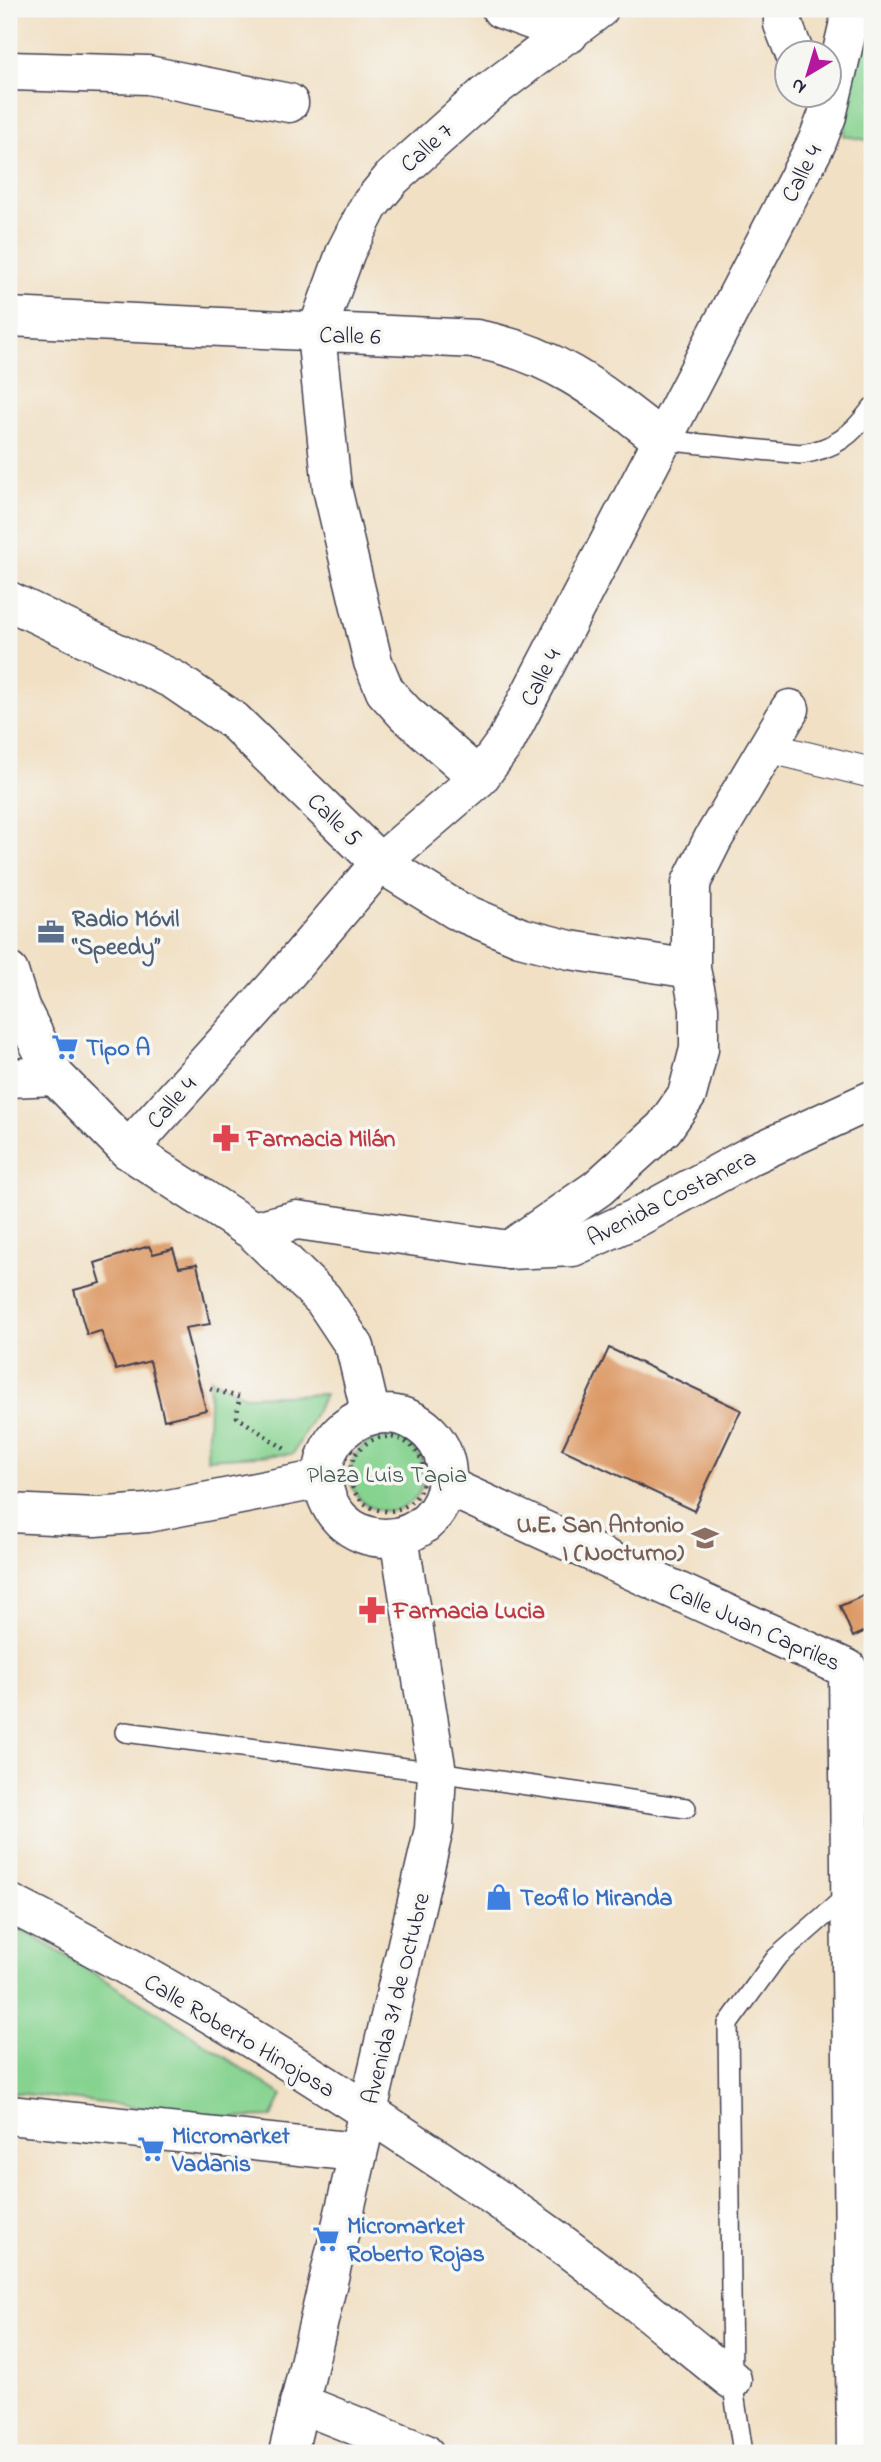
<svg xmlns="http://www.w3.org/2000/svg" width="881" height="2462" viewBox="0 0 881 2462" font-family="'Indie Flower',sans-serif">
  <style>
    .green { fill: #86d390; stroke: #547a66; stroke-width: 2 }
    .building { fill: #dc9762 }
    .lines { fill: none; stroke-linecap: round; stroke-linejoin: round }
    .service-casing { stroke: #413e50; stroke-width: 22 }
    .pedestrian-casing { stroke: #413e50; stroke-width: 32 }
    .minor-casing { stroke: #413e50; stroke-width: 41 }
    .tertiary-casing { stroke: #413e50; stroke-width: 41 }
    .secondary-casing { stroke: #413e50; stroke-width: 41 }
    .path { stroke: #413e50; stroke-width: 4.5; stroke-dasharray: 2 5; stroke-linecap: butt }
    .service { stroke: #fff; stroke-width: 19 }
    .pedestrian { stroke: #fff; stroke-width: 30 }
    .minor { stroke: #fff; stroke-width: 38 }
    .tertiary { stroke: #fff; stroke-width: 38 }
    .secondary { stroke: #fff; stroke-width: 38 }
    .labels { text-anchor: middle; stroke-width: 7; stroke-linejoin: round; paint-order: stroke }
    .street-label { font-size: 24px; fill: #22223b; stroke: #f6f6f2 }
    .service-label { font-size: 24px; font-weight: bold; fill: #4e5e75; stroke: #f6f6f2; text-anchor: start }
    .shop-label { font-size: 24px; font-weight: bold; fill: #366cbe; stroke: #f6f6f2; text-anchor: start }
    .health-label { font-size: 24px; font-weight: bold; fill: #be3a42; stroke: #f6f6f2; text-anchor: start }
    .park-label { font-size: 24px; fill: #405754; stroke: #f6f6f2 }
    .education-label { font-size: 24px; font-weight: bold; fill: #785e54; stroke: #f6f6f2; text-anchor: end }
  </style>
  <rect width="100%" height="100%" fill="#f6f6f2"/>
  <filter id="ink" filterUnits="userSpaceOnUse"><feTurbulence type="fractalNoise" baseFrequency=".0143" numOctaves="2"/><feDisplacementMap in="SourceGraphic" scale="14" xChannelSelector="R" yChannelSelector="G"/><feConvolveMatrix kernelMatrix="1 2 1 2 8 2 1 2 1" color-interpolation-filters="sRGB"/></filter>
  <filter id="wash" filterUnits="userSpaceOnUse"><feTurbulence type="fractalNoise" baseFrequency=".00686" numOctaves="4" result="noise"/><feDisplacementMap in="SourceGraphic" scale="28" xChannelSelector="R" yChannelSelector="G"/><feGaussianBlur stdDeviation="1.57" result="paint"/><feColorMatrix in="noise" values="0 0 0 0 0 0 0 0 0 0 0 0 0 0 0 0 0 1.4 0 .05"/><feComposite in="paint" operator="in"/></filter>
  <g filter="url(#wash)">
    <rect width="100%" height="100%" fill="#f1e0c4"/>
    <path class="green" d="M863 9H872V141L844 136 853 51Z
      M210 1378 244 1396 325 1394 293 1454 207 1459Z
      M350 1474a37 37 0 1 1 74 0a37 37 0 1 1-74 0Z
      M9 1921 157 2012 282 2095 272 2117 230 2118 9 2092Z"/>
    <g id="blocks">
      <path class="building" d="M149 1246 153 1254 173 1249 179 1267 197 1264 210 1324 185 1328 206 1410 164 1420 150 1361 116 1370 101 1331 87 1335 74 1290 101 1283 95 1263Z
        M609 1348 741 1410 694 1511 562 1449Z
        M872 1592V1628L853 1637 840 1606Z"/>
    </g>
  </g>
  <g filter="url(#ink)">
    <use href="#blocks" fill-opacity="0" stroke="#413e50" stroke-width="2"/>
    <g class="lines">
      <defs>
        <path id="service" d="M662 440 801 454C835 449 852 435 872 408
          M125 1732 437 1772 686 1808
          M743 2453 732 2380 728 2024 776 1958 849 1894"/>
        <path id="pedestrian" d="M766 747 872 773"/>
        <path id="minor" d="M501 9 569 34
          M783 9V24L794 52
          M9 71 148 75 289 103
          M9 317 476 339C554 353 602 393 662 440
          M9 601 174 680 234 721 380 863 456 910 520 937 570 950 691 969
          M479 778 405 713 385 691 373 662 332 488 316 334 346 251 369 206 392 178 485 95 599 9
          M128 1150 275 987 380 863 479 778 506 741 817 142 827 116 852 9
          M509 1250 598 1188 664 1128 687 1095 699 1049V1008L691 969V883L713 839 790 709
          M9 1513 95 1517 148 1513 322 1479
          M9 1903C193 1996 367 2108 537 2226 604 2273 668 2329 732 2380
          M9 2115 356 2152
          M299 2403 424 2453"/>
        <path id="tertiary" d="M9 1078 55 1076
          M447 1486 848 1669 856 2453"/>
        <path id="secondary" d="M9 972 20 1007 55 1076 128 1150 253 1231 323 1299 355 1347 371 1415
          M253 1231 297 1220 509 1250 573 1247 636 1218 750 1156 872 1100
          M323 1476a62 62 0 1 1 124 0a62 62 0 1 1-124 0Z
          M288 2453 434 1829 437 1772 399 1537"/>
      </defs>
      <use href="#service" class="service-casing"/>
      <use href="#pedestrian" class="pedestrian-casing"/>
      <use href="#minor" class="minor-casing"/>
      <use href="#tertiary" class="tertiary-casing"/>
      <use href="#secondary" class="secondary-casing"/>
      <path class="path" d="M210 1389 239 1397 237 1417 285 1449
        M350 1474a37 37 0 1 1 74 0a37 37 0 1 1-74 0Z
        M335 1438 355 1453"/>
      <use href="#service" class="service"/>
      <use href="#pedestrian" class="pedestrian"/>
      <use href="#minor" class="minor"/>
      <use href="#tertiary" class="tertiary"/>
      <use href="#secondary" class="secondary"/>
    </g>
  </g>
  <defs>
    <symbol id="office-bare" viewBox="-9 -9 18 18"><path d="M-6-3h4V-5.5h4V-3h4V5H-6ZM-1-4.5V-3h2v-1.5ZM-6 0V1H6V0Z" fill="#5c6f8a" stroke="#f6f6f2" stroke-width="2.5" paint-order="stroke"/></symbol>
    <symbol id="supermarket-bare" viewBox="-9 -9 18 18"><path d="M-6-5.5h2.5l.6 2H6L4.5 2H-2.5L-4.4-4H-6ZM-1.5 3.2a1.3 1.3 0 1 0 .1 0ZM3 3.2a1.3 1.3 0 1 0 .1 0Z" fill="#3f7fe0" stroke="#f6f6f2" stroke-width="2.5" paint-order="stroke"/></symbol>
    <symbol id="pharmacy-bare" viewBox="-9 -9 18 18"><path d="M-2-6h4v4h4v4h-4v4h-4v-4h-4v-4h4Z" fill="#e0444e" stroke="#f6f6f2" stroke-width="2.5" paint-order="stroke"/></symbol>
    <symbol id="school-bare" viewBox="-9 -9 18 18"><path d="M0-5L7-2L0 1L-7-2ZM-4 1L0 2.5L4 1V4Q0 6-4 4Z" fill="#8d6e63" stroke="#f6f6f2" stroke-width="2.5" paint-order="stroke"/></symbol>
    <symbol id="shop-bare" viewBox="-9 -9 18 18"><path d="M-5-2.5h2.3a2.7 3.5 0 0 1 5.4 0H5L5.5 6h-11ZM-1.5-2.5h3a1.5 2.3 0 0 0-3 0Z" fill="#3f7fe0" stroke="#f6f6f2" stroke-width="2.5" paint-order="stroke"/></symbol>
  </defs>
  <g fill-rule="evenodd">
    <use href="#office-bare" x="32" y="913" width="38" height="38"/>
    <use href="#supermarket-bare" x="46" y="1028" width="38" height="38"/>
    <use href="#pharmacy-bare" x="207" y="1119" width="38" height="38"/>
    <use href="#school-bare" x="686" y="1519" width="38" height="38"/>
    <use href="#pharmacy-bare" x="353" y="1591" width="38" height="38"/>
    <use href="#shop-bare" x="480" y="1878" width="38" height="38"/>
    <use href="#supermarket-bare" x="132" y="2130" width="38" height="38"/>
    <use href="#supermarket-bare" x="307" y="2220" width="38" height="38"/>
  </g>
  <g class="labels">
    <g class="street-label">
      <text transform="translate(426 147) rotate(-42)" y="8">Calle 7</text>
      <text transform="translate(801 173) rotate(-63)" y="8">Calle 4</text>
      <text transform="translate(350 335) rotate(2)" y="8">Calle 6</text>
      <text transform="translate(540 677) rotate(-63)" y="8">Calle 4</text>
      <text transform="translate(335 819) rotate(44)" y="8">Calle 5</text>
      <text transform="translate(171 1102) rotate(-48)" y="8">Calle 4</text>
      <text transform="translate(671 1197) rotate(-27)" y="8">Avenida Costanera</text>
      <text transform="translate(755 1626) rotate(24)" y="8">Calle Juan Capriles</text>
      <text transform="translate(395 1998) rotate(-76)" y="8">Avenida 31 de Octubre</text>
      <text transform="translate(240 2035) rotate(31)" y="8">Calle Roberto Hinojosa</text>
    </g>
    <g class="service-label">
      <text x="72" y="926">Radio Móvil<tspan x="72" dy="28">“Speedy”</tspan></text>
    </g>
    <g class="shop-label">
      <text x="86" y="1055">Tipo A</text>
      <text x="520" y="1905">Teofilo Miranda</text>
      <text x="172" y="2143">Micromarket<tspan x="172" dy="28">Vadanis</tspan></text>
      <text x="347" y="2233">Micromarket<tspan x="347" dy="28">Roberto Rojas</tspan></text>
    </g>
    <g class="health-label">
      <text x="247" y="1146">Farmacia Milán</text>
      <text x="393" y="1618">Farmacia Lucia</text>
    </g>
    <g class="park-label">
      <text x="387" y="1482">Plaza Luis Tapia</text>
    </g>
    <g class="education-label">
      <text x="684" y="1532">U.E. San Antonio<tspan x="684" dy="28">I (Nocturno)</tspan></text>
    </g>
  </g>
  <rect width="881" height="2462" fill="none" stroke="#f6f6f2" stroke-width="35"/>
  <g transform="translate(808 74) rotate(218)"><circle r="33" fill="#f6f6f2" stroke="#a1a1a9" stroke-width="2"/>
  <path d="M0-5L12 26L0 18L-12 26Z" fill="#b5179e"/>
  <text y="-10" font-size="19" font-weight="bold" text-anchor="middle" fill="#22223b">N</text>
  </g>
</svg>
